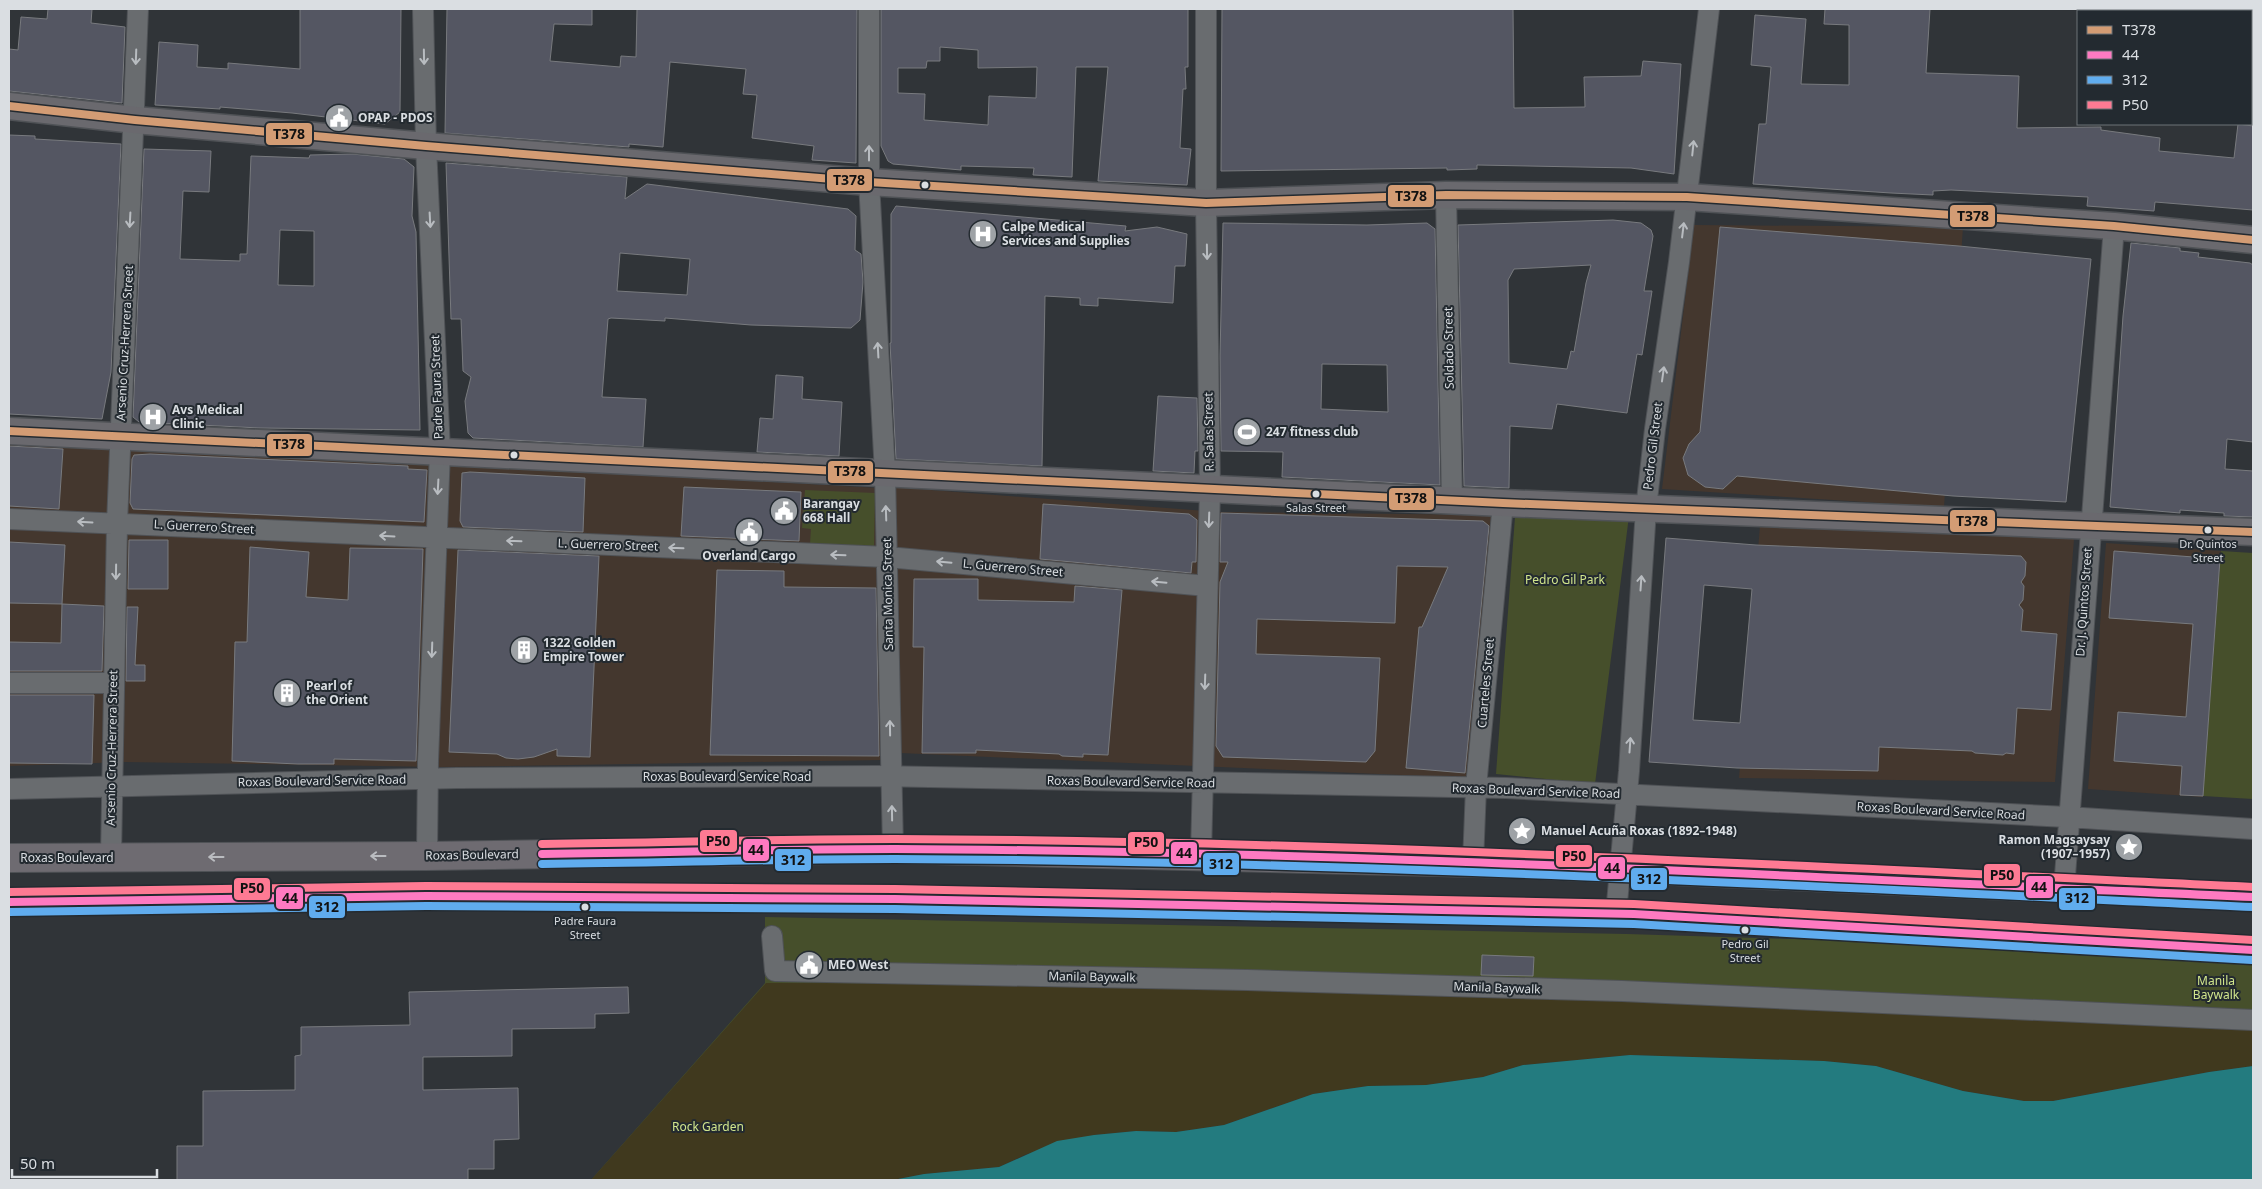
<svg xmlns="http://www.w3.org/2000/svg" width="2262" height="1189" viewBox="0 0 2262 1189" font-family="'Noto Sans',sans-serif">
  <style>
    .commercial { fill: #44372e }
    .green { fill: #464f2b }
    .sand { fill: #40391e }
    .water { fill: #237b7f }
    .building { fill: #545662; stroke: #787a7e; fill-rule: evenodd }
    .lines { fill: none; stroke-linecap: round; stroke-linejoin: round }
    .minor-casing { stroke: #4f5256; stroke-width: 22 }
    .major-casing { stroke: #4f5256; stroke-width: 29 }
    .highway-casing { stroke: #4f5256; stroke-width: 30 }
    .minor { stroke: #696c6f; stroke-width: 20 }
    .major { stroke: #6a696e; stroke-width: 26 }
    .highway { stroke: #6e6b71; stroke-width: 28 }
    .bus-1-casing { stroke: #232a30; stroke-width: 11 }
    .bus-2-casing { stroke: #232a30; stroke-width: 11 }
    .bus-3-casing { stroke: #232a30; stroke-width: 11 }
    .bus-4-casing { stroke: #232a30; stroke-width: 11 }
    .bus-1 { stroke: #d39c74; stroke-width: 8 }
    .bus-2 { stroke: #fe7ac1; stroke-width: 8 }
    .bus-3 { stroke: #60acee; stroke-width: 8 }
    .bus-4 { stroke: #fe7a93; stroke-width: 8 }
    .oneway { stroke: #b8bcc0 }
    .oneway2 { stroke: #babcc0 }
    .bus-dot { fill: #dadee2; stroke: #232a30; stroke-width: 2 }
    .labels { text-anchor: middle; stroke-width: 4; stroke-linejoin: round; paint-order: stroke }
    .bus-label { font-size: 11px; fill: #dadee2; stroke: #232a30 }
    .poi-label { font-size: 12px; font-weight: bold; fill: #dadee2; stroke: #232a30; text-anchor: start }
    .street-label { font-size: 12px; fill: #dadee2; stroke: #232a30 }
    .park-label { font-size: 12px; fill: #d1e58c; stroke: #232a30 }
    .line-badge { stroke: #232a30; stroke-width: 2 }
    .pale-badge-label { font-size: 14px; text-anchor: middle; font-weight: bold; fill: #111 }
  </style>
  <rect width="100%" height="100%" fill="#303438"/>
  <path class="commercial" d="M1694 225 1963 227 1944 507 1662 489Z
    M9 443 136 447 879 488 882 760 440 767 125 762 9 766Z
    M892 487 1219 512 1494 515 1470 778 900 753Z
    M1760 526 2074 539 2055 782 1739 778Z
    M2106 543 2221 551 2203 797 2088 789Z"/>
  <path class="green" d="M805 490 875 493 874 547 810 544 811 529 802 528Z
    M1629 516 1595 784 1496 774 1515 517Z
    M2221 551 2253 553V799L2203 796Z
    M765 917 1627 934 2253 953V1026L1467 991 591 1180 765 983Z"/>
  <path class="sand" d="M766 983 1118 984 1467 991 2253 1026V1066L2209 1072 2053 1101H2024L1963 1091 1876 1066 1824 1061 1630 1055 1523 1065 1483 1077 1426 1085 1368 1086 1313 1094 1224 1125 1176 1132 1136 1131 1094 1135 1027 1154 999 1167 924 1174 892 1180H591Z"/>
  <path class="water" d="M1630 1055 1824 1061 1876 1066 1963 1091 2024 1101H2053L2209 1072 2253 1066V1180H893L924 1174 999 1167 1057 1141 1094 1135 1136 1131 1176 1132 1224 1125 1313 1094 1368 1086 1426 1085 1483 1077 1523 1065Z"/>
  <path class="building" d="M48 9H92L91 23 125 27 122 103 9 91V49L18 50 21 17 47 19Z
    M300 9H401L400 112 385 124 292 113 220 107V109L155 105 159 42 198 45 197 67 228 69V63L300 69Z
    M447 9H592V25L554 24 550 61 620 67 621 56 636 57 637 9H857L856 163 812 160 814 146 752 138 757 95 743 94 746 69 670 62 663 147 629 144V147L445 133Z
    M881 9H1188V67H1185L1186 89H1183L1180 148 1191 149 1187 185 1098 181 1108 67H1076L1072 177 1033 175 1034 168 961 166V170L893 164 888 161 881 146ZM940 47 978 50V68L1037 67 1036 98 989 96 988 125 924 120 925 94 898 93V68H926L927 61H940Z
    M1222 9H1513L1514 108 1585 107 1584 77 1641 76 1643 61 1681 64 1674 174 1631 168 1477 165V169L1447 170V168L1221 171Z
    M1825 9H1930L1926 73 2019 76 2017 128 2101 127V130L2160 138 2159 151 2234 158 2238 124 2253 126V210L2155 202 2154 211 2087 206 2088 197 1951 190 1933 191V195L1891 193 1753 184 1759 124H1766L1771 67 1751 65 1755 15 1806 19 1801 84 1849 85V25L1824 24Z
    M9 135 35 136V139L121 144 111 372 102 419 9 414Z
    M144 149 211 151 209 192 183 191 180 259 240 261V254H247L251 156 309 158 310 155 352 154 404 159 414 167 412 216 416 232 420 430 260 428 139 422 133 417ZM280 230 314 231V286L278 285Z
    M446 163 627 177 625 199 647 184 848 209 856 216 855 250 861 254 863 282 860 320 851 328 751 325 665 318V321L611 318 608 319 602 397 646 399 643 447 473 438 468 433 465 401 471 377 463 371 461 319H451ZM620 253 690 259 687 295 617 291Z
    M896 206 1126 226 1125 231 1157 227 1187 234 1185 266H1175L1173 303 1098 298V306L1080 305V298L1045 296 1042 466 896 459 890 343H891V214Z
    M1613 220 1641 223 1651 230 1653 236 1644 291H1652L1642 355 1637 354 1627 413 1557 404 1552 429 1510 426 1509 488 1464 486 1458 225ZM1591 265 1586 283 1574 352 1571 351 1567 369 1509 363 1508 280 1514 269Z
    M1223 223 1367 225 1427 223 1435 229 1440 485 1282 477 1283 452 1221 451 1220 356ZM1322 364 1387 365 1388 412 1321 409Z
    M1720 227 1959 246 2091 259 2066 502 1953 496 1737 476 1723 489 1705 487 1688 475 1683 458 1689 444 1700 432Z
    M2131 243 2180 248V251L2199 253 2198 257 2250 263 2253 265V442L2227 439 2225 469 2253 471V517L2224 516V513L2180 510V513L2110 507 2123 316Z
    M776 375 803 377 802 399 842 402 839 456 757 452 760 418 773 419Z
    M1158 396 1197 398 1198 451H1195L1194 473 1153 471Z
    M9 446 63 449 59 509 9 506Z
    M150 454 408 466V469L427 470 424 522 133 509 130 503 132 459 134 455Z
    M470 472 585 478 583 532 463 527 460 521 462 473Z
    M684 487 801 492 799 541 681 536Z
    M1043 504 1189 514 1197 520 1196 562H1192L1191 573 1040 559Z
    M1221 513 1483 521 1489 526 1465 773 1406 768 1419 627H1422L1448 567 1397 566 1395 623 1257 619 1256 654 1380 658 1375 751 1366 762 1223 757 1216 746 1220 582 1228 562H1220Z
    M1666 538 1756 545 2021 556 2026 562 2025 576 2021 582 2024 586 2023 600 2019 605 2023 610 2021 631 2057 634 2051 710 2017 708 2014 754 2006 753 2003 755 1975 753 1972 751 1879 747 1878 771 1737 768 1649 762ZM1704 585 1752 589 1740 723 1693 720Z
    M129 540H168V589H128Z
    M9 542 65 545 62 604 9 603Z
    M250 547 309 552 306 597 348 600 350 548 423 549 416 761 334 759V764H298L232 761 235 642H247Z
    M458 550 599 556 590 757 557 756V749L534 757 518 759 506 758 497 754 449 752Z
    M2114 551 2220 559 2203 796 2180 795 2182 766 2114 761 2118 712 2186 717 2193 624 2109 618Z
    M717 570 784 571V587L876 588 879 756 710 755Z
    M914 579H978V600L1074 602 1075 586 1122 590 1108 755 1083 754V757L1062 756 1059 754 976 750V753H922L924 647H913Z
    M62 604 104 606 102 671H9V642L61 643Z
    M127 607H138L135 665H145V681H126Z
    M9 695H94L92 764 9 763Z
    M1482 955 1534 957 1533 976 1481 975Z
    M628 987 629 1013 595 1014V1028L512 1029V1056L423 1057V1090L518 1088 519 1139 494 1140V1169H468V1180H177V1146H203V1091L295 1090V1056L301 1055V1027L410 1025 409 992Z"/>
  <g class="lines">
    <defs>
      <path id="minor" d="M423 9 426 146 440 451 428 761 427 856
        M869 9V182L885 473 893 849
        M1446 195 1452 500
        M9 519 887 557 1207 586
        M9 683H113
        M9 789 457 778 878 776 1134 781 1506 788 2067 817 2253 829
        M1201 855 1210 489 1206 203V9
        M111 857 117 524 138 9
        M1473 863 1476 787 1503 503
        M2064 889 2114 226
        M1616 914 1629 771 1646 509 1655 429 1679 262 1709 9
        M772 936 775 971 1247 980 1622 991 2253 1020"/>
      <path id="major" d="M9 106 135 120 426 146 869 182 1206 203 1446 195 1687 197 2114 226 2253 240
        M9 431 1503 503 2253 532"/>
      <path id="highway" d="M9 858 427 856 893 849 1521 864 2253 897
        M9 902 426 896 895 899 1634 914 2253 950"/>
    </defs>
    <use href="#minor" class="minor-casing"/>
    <use href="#major" class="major-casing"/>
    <use href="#highway" class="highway-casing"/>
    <use href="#minor" class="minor"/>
    <use href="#major" class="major"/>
    <use href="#highway" class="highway"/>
    <defs>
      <path id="bus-1" d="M9 106 135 120 426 146 869 182 1206 203 1446 195 1687 197 2114 226 2253 240
        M9 431 1503 503 2253 532"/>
      <path id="bus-2" d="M542 854C660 853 777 849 895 849 1348 851 1801 877 2253 897
        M9 902 426 896 895 899 1634 914 2253 950"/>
      <path id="bus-3" d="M542 864C660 863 777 859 895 859 1348 861 1800 886 2253 907
        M9 912 426 906 895 909 1634 924 2252 960"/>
      <path id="bus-4" d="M542 844C659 843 777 839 895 839 1348 841 1801 866 2253 887
        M9 892 426 886 895 889 1634 904 2253 940"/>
    </defs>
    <use href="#bus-1" class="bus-1-casing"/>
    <use href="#bus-2" class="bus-2-casing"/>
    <use href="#bus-3" class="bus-3-casing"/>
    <use href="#bus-4" class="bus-4-casing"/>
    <use href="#bus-1" class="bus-1"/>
    <use href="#bus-2" class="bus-2"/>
    <use href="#bus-3" class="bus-3"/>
    <use href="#bus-4" class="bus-4"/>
  </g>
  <defs><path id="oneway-shaft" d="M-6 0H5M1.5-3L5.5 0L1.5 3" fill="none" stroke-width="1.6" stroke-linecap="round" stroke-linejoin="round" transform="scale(1.25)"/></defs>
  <g class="oneway">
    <use href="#oneway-shaft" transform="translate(136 57) rotate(92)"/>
    <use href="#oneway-shaft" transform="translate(424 57) rotate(89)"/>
    <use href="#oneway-shaft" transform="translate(1693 148) rotate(-84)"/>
    <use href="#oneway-shaft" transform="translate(869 153) rotate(-90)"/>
    <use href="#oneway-shaft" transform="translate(130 220) rotate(93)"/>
    <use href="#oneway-shaft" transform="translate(430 220) rotate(87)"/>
    <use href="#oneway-shaft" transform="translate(1683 230) rotate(-83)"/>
    <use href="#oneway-shaft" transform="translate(1207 252) rotate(89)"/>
    <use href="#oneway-shaft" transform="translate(878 350) rotate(-93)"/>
    <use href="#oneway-shaft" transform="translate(1663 374) rotate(-82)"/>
    <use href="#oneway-shaft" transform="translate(438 487) rotate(93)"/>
    <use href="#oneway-shaft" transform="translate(886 513) rotate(-92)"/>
    <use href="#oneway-shaft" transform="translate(1209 520) rotate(92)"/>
    <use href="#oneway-shaft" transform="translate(85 522) rotate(-177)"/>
    <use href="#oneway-shaft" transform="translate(387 536) rotate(-177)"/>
    <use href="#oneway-shaft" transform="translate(514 541) rotate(-178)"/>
    <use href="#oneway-shaft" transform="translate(676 548) rotate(-178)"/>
    <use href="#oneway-shaft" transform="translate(838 555) rotate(-178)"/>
    <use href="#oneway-shaft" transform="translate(944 562) rotate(-175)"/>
    <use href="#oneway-shaft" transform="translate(116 572) rotate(91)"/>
    <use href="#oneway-shaft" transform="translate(1159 582) rotate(-175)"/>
    <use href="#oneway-shaft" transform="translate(1641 583) rotate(-86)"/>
    <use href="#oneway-shaft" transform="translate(432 650) rotate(92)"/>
    <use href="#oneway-shaft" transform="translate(1205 682) rotate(92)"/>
    <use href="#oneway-shaft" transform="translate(890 728) rotate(-91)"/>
    <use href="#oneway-shaft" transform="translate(1630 745) rotate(-86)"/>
    <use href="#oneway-shaft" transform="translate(892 813) rotate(-91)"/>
  </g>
  <g class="oneway2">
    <use href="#oneway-shaft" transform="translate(378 856) rotate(180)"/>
    <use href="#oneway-shaft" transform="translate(216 857) rotate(180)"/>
  </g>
  <defs>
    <symbol id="civic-disc" viewBox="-11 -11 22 22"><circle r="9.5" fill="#9ea2a6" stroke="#232a30"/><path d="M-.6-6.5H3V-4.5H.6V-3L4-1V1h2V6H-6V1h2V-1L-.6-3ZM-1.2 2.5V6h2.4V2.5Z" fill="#fff"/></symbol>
    <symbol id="hospital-disc" viewBox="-11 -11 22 22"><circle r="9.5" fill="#9ea2a6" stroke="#232a30"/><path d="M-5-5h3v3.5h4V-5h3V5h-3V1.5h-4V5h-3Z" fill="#fff"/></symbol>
    <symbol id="stadium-disc" viewBox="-11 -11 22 22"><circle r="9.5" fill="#9ea2a6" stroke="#232a30"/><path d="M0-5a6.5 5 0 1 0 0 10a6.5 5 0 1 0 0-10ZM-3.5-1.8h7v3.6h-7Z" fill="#fff"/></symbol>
    <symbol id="building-disc" viewBox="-11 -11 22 22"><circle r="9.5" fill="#9ea2a6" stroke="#232a30"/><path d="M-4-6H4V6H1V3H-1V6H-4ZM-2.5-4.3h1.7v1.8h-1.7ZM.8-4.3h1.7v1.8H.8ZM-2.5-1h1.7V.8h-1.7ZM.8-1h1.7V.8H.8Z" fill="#fff"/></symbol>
    <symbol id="sight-disc" viewBox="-11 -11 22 22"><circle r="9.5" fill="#9ea2a6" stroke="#232a30"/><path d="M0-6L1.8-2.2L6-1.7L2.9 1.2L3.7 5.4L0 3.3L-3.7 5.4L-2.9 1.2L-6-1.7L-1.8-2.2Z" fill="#fff"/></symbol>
  </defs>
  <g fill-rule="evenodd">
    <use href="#civic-disc" x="323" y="102" width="32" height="32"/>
    <use href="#hospital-disc" x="967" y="218" width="32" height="32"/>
    <use href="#hospital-disc" x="137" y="401" width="32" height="32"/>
    <use href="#stadium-disc" x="1231" y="416" width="32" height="32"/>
    <use href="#civic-disc" x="768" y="495" width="32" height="32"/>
    <use href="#civic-disc" x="733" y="516" width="32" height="32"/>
    <use href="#building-disc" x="508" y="634" width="32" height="32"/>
    <use href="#building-disc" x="271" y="677" width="32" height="32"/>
    <use href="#sight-disc" x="1506" y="815" width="32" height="32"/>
    <use href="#sight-disc" x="2113" y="831" width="32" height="32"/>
    <use href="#civic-disc" x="793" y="949" width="32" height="32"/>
  </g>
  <g class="bus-dot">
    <circle cx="925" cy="185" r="4.5"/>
    <circle cx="514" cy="455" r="4.5"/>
    <circle cx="1316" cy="494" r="4.5"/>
    <circle cx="2208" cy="530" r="4.5"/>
    <circle cx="585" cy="907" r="4.5"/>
    <circle cx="1745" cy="930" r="4.5"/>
  </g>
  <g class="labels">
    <g class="bus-label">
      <text x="1316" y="512">Salas Street</text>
      <text x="2208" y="548">Dr. Quintos<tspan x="2208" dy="14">Street</tspan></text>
      <text x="585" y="925">Padre Faura<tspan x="585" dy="14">Street</tspan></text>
      <text x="1745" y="948">Pedro Gil<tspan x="1745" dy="14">Street</tspan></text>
    </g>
    <g class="poi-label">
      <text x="358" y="122">OPAP - PDOS</text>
      <text x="1002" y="231">Calpe Medical<tspan x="1002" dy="14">Services and Supplies</tspan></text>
      <text x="172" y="414">Avs Medical<tspan x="172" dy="14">Clinic</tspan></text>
      <text x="1266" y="436">247 fitness club</text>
      <text x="803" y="508">Barangay<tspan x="803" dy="14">668 Hall</tspan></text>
      <text x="749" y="560" text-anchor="middle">Overland Cargo</text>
      <text x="543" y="647">1322 Golden<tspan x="543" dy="14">Empire Tower</tspan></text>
      <text x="306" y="690">Pearl of<tspan x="306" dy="14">the Orient</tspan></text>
      <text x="1541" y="835">Manuel Acuña Roxas (1892–1948)</text>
      <text x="2110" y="844" text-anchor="end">Ramon Magsaysay<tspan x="2110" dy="14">(1907–1957)</tspan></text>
      <text x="828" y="969">MEO West</text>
    </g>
    <g class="street-label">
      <text transform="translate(125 343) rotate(-87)" y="4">Arsenio Cruz-Herrera Street</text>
      <text transform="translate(1449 348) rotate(-91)" y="4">Soldado Street</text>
      <text transform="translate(437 387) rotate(-92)" y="4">Padre Faura Street</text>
      <text transform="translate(1209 432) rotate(-91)" y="4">R. Salas Street</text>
      <text transform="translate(1653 446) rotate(-83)" y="4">Pedro Gil Street</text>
      <text transform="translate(204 527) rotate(3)" y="4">L. Guerrero Street</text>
      <text transform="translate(608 545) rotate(2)" y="4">L. Guerrero Street</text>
      <text transform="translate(1013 568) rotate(5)" y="4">L. Guerrero Street</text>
      <text transform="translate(888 594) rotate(-91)" y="4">Santa Monica Street</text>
      <text transform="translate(2084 602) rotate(-86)" y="4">Dr. J. Quintos Street</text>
      <text transform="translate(1486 683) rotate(-85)" y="4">Cuarteles Street</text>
      <text transform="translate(112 748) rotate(-89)" y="4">Arsenio Cruz-Herrera Street</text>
      <text x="727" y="781">Roxas Boulevard Service Road</text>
      <text transform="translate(322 781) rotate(-1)" y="4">Roxas Boulevard Service Road</text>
      <text transform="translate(1131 782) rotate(1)" y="4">Roxas Boulevard Service Road</text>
      <text transform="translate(1536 791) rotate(2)" y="4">Roxas Boulevard Service Road</text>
      <text transform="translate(1941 811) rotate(3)" y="4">Roxas Boulevard Service Road</text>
      <text transform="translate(472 855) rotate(-1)" y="4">Roxas Boulevard</text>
      <text x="67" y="862">Roxas Boulevard</text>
      <text transform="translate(1092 977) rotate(1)" y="4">Manila Baywalk</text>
      <text transform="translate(1497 988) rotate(2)" y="4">Manila Baywalk</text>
    </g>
    <g class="park-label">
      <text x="1565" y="584">Pedro Gil Park</text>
      <text x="2216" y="985">Manila<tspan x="2216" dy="14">Baywalk</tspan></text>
      <text x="708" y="1131">Rock Garden</text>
    </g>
  </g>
  <g class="line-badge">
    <rect x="265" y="122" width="48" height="24" rx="5" fill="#d39c74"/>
    <rect x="826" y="168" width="47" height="24" rx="5" fill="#d39c74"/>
    <rect x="1387" y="184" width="48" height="24" rx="5" fill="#d39c74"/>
    <rect x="1949" y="204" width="47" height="24" rx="5" fill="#d39c74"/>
    <rect x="266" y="433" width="47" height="24" rx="5" fill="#d39c74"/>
    <rect x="827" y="460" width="47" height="24" rx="5" fill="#d39c74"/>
    <rect x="1388" y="487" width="47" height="24" rx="5" fill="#d39c74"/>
    <rect x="1949" y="509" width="47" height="24" rx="5" fill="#d39c74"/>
    <rect x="699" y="829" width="39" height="24" rx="5" fill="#fe7a93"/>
    <rect x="1127" y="831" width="38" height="24" rx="5" fill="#fe7a93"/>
    <rect x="742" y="838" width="28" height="24" rx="5" fill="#fe7ac1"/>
    <rect x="1170" y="841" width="28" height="24" rx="5" fill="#fe7ac1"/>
    <rect x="1555" y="844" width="38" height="24" rx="5" fill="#fe7a93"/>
    <rect x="774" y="848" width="38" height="24" rx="5" fill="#60acee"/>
    <rect x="1202" y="852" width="38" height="24" rx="5" fill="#60acee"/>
    <rect x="1597" y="856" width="29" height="24" rx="5" fill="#fe7ac1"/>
    <rect x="1983" y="863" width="38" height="24" rx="5" fill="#fe7a93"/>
    <rect x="1630" y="867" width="38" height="24" rx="5" fill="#60acee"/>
    <rect x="2025" y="875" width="29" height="24" rx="5" fill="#fe7ac1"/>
    <rect x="233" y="877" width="38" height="24" rx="5" fill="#fe7a93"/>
    <rect x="275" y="886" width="29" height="24" rx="5" fill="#fe7ac1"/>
    <rect x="2058" y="887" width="38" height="24" rx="5" fill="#60acee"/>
    <rect x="308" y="895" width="38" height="24" rx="5" fill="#60acee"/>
  </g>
  <g class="pale-badge-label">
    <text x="289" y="139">T378</text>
    <text x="849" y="185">T378</text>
    <text x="1411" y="201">T378</text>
    <text x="1973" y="221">T378</text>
    <text x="289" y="449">T378</text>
    <text x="850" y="476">T378</text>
    <text x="1411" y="503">T378</text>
    <text x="1972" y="526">T378</text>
    <text x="718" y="846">P50</text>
    <text x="1146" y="847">P50</text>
    <text x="756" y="855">44</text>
    <text x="1184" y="858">44</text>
    <text x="1574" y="861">P50</text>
    <text x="793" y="865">312</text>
    <text x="1221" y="869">312</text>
    <text x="1612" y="873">44</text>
    <text x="2002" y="880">P50</text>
    <text x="1649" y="884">312</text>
    <text x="2039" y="892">44</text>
    <text x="252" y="893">P50</text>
    <text x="290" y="903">44</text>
    <text x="2077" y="903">312</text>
    <text x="327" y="912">312</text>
  </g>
  <rect width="2262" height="1189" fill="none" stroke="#dadee2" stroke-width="20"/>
  <rect x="2077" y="10" width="175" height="115" fill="#232a30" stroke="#6c7277"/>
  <rect x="2087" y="26" width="25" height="8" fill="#d39c74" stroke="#6c7277"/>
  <text x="2122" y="35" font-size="15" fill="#dadee2">T378</text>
  <rect x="2087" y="51" width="25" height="8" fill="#fe7ac1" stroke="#6c7277"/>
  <text x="2122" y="60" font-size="15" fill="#dadee2">44</text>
  <rect x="2087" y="76" width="25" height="8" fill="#60acee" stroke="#6c7277"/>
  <text x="2122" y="85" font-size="15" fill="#dadee2">312</text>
  <rect x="2087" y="101" width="25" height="8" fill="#fe7a93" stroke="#6c7277"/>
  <text x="2122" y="110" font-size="15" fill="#dadee2">P50</text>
  <path d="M12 1169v8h145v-8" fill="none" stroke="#dadee2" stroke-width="2.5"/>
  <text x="20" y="1169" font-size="15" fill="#dadee2" stroke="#232a30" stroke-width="4" paint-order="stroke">50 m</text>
</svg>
